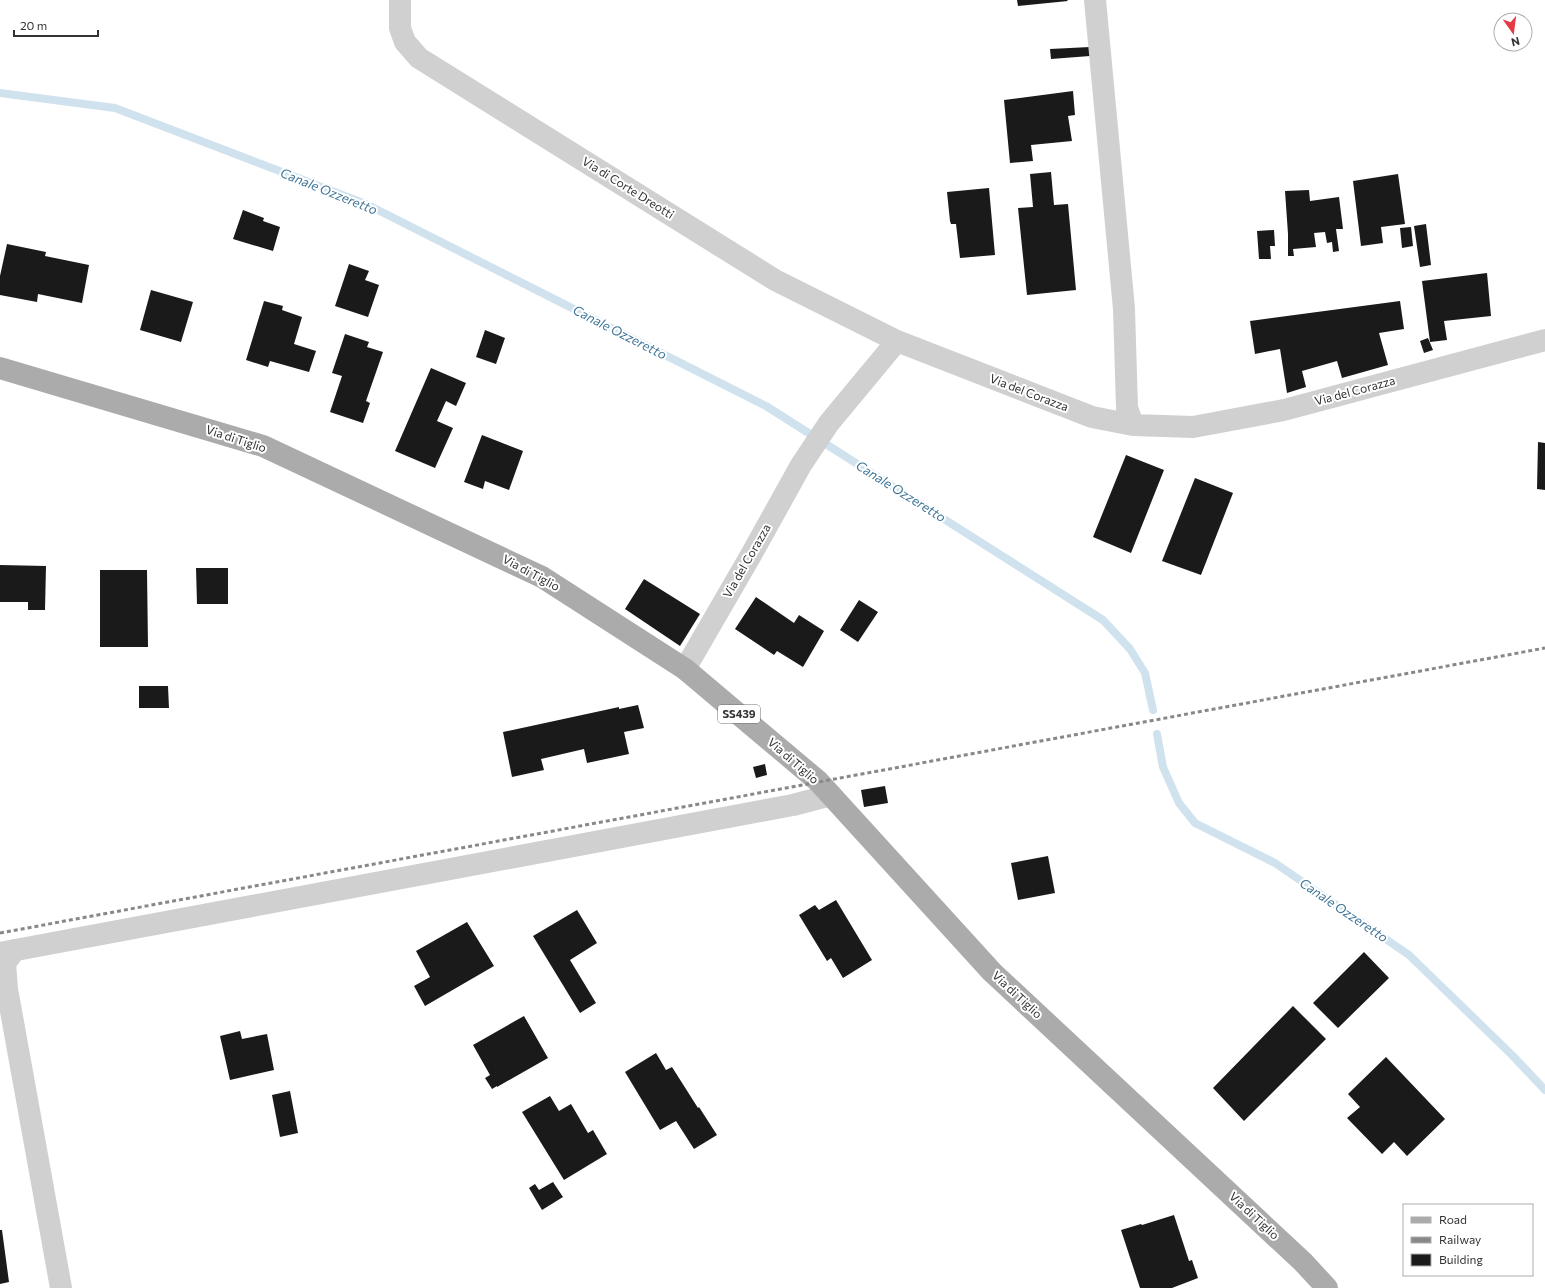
<svg xmlns="http://www.w3.org/2000/svg" width="1545" height="1288" viewBox="0 0 1545 1288" font-family="Commissioner,sans-serif">
  <style>
    .lines { fill: none; stroke-linecap: round; stroke-linejoin: round }
    .stream { stroke: #cfe2ee; stroke-width: 8 }
    .building { fill: #1a1a1a }
    .street { stroke: #d0d0d0; stroke-width: 22 }
    .primary { stroke: #ababab; stroke-width: 22 }
    .rail { stroke: #888; stroke-width: 3; stroke-dasharray: 4 3; stroke-linecap: butt }
    .labels { text-anchor: middle; stroke-width: 4; stroke-linejoin: round; paint-order: stroke }
    .shield { fill: #fff; stroke: #707070; stroke-width: 1 }
    .shield-label { font-size: 11px; font-weight: bold; fill: #333 }
    .street-label { font-size: 12px; fill: #333; stroke: #fff }
    .water-label { font-size: 13px; font-style: italic; fill: #3f7597; stroke: #fff }
  </style>
  <rect width="100%" height="100%" fill="#fff"/>
  <g class="lines">
    <path class="stream" d="M0 93 115 108 366 204 766 406 1103 620 1130 649 1145 673 1153 710
      M1157 734 1163 767 1179 803 1195 823 1275 863 1409 955 1513 1056 1545 1090"/>
  </g>
  <path class="building" d="M1017 0H1067L1068 1 1018 6Z
    M1090 47V56L1051 59 1050 49Z
    M1073 91 1075 115 1068 116 1072 141 1031 145 1033 161 1010 163 1004 100Z
    M1051 172 1054 205 1068 204 1076 290 1027 295 1018 208 1033 207 1030 174Z
    M1398 174 1405 224 1381 227 1383 243 1361 246 1353 181Z
    M989 188 995 255 960 258 956 224H951L950 221 947 192Z
    M1309 190 1310 201 1339 197 1343 229H1336L1339 251 1333 252 1332 242 1327 243 1325 232 1314 233 1316 247 1293 249 1294 256H1288V234L1285 191Z
    M243 210 264 218 263 221 280 227 273 251 233 239Z
    M1426 224 1431 265 1420 267 1414 226Z
    M1411 227 1413 246 1402 248 1400 228Z
    M1274 230 1275 246H1270L1271 259H1259L1257 231Z
    M7 244 46 252 45 256 89 265 82 303 38 294 37 302 0 295V276Z
    M349 264 369 271 365 280 379 285 368 317 335 306Z
    M1487 273 1491 316 1444 321 1447 340 1430 342 1422 281Z
    M151 290 193 302 181 342 140 330Z
    M264 301 283 306 282 310 302 317 294 344 316 351 309 372 270 361 268 367 246 360Z
    M1400 301 1404 329 1379 333 1388 365 1342 378 1337 361 1302 371 1306 387 1287 393 1280 349 1255 354 1250 321Z
    M485 330 505 338 496 364 476 357Z
    M345 334 369 342 367 347 383 352 366 401 370 403 363 423 330 412 342 376 332 373Z
    M1428 338 1433 350 1424 353 1420 341Z
    M431 368 466 383 456 406 446 401 437 421 453 428 435 468 395 451Z
    M482 435 523 451 509 490 485 481 483 489 464 482Z
    M1538 442 1545 443V490L1537 489Z
    M1126 455 1164 470 1131 553 1093 537Z
    M1195 478 1233 493 1201 575 1162 561Z
    M0 565 46 566 45 610H28V602H0Z
    M196 568H228V604H197Z
    M100 570H147L148 647H100Z
    M644 579 700 614 680 646 625 609Z
    M756 597 794 623 799 615 824 631 803 667 777 651 774 655 735 629Z
    M859 600 878 612 858 642 840 630Z
    M139 686H168L169 708H139Z
    M638 705 644 728 624 732 629 754 587 763 584 749 541 759 544 770 512 777 503 732 619 707V709Z
    M765 764 767 775 756 778 753 767Z
    M885 786 888 803 864 807 861 790Z
    M1048 856 1055 893 1018 900 1011 863Z
    M836 900 872 960 843 978 831 958 827 961 799 915 815 905 819 910Z
    M577 910 597 943 570 960 596 1003 580 1013 533 936Z
    M467 922 494 966 425 1006 414 986 430 977 416 951Z
    M1364 952 1389 978 1338 1028 1313 1003Z
    M1293 1006 1326 1039 1244 1121 1213 1088Z
    M524 1016 548 1058 497 1087V1086L492 1089 485 1078 490 1075 473 1045Z
    M240 1031 242 1039 267 1034 274 1070 230 1080 220 1036Z
    M656 1053 666 1070 672 1067 698 1108 699 1107 717 1135 694 1149 676 1121 660 1130 625 1072Z
    M1386 1057 1445 1119 1407 1156 1394 1142 1382 1154 1347 1118 1360 1107 1348 1094Z
    M290 1091 298 1133 280 1137 272 1095Z
    M550 1096 559 1111 571 1104 588 1133 593 1130 607 1154 564 1180 522 1112Z
    M553 1182 563 1197 542 1210 529 1188 535 1184 539 1190Z
    M1174 1215 1189 1261 1192 1260 1198 1278 1172 1288H1140L1121 1230 1141 1224 1142 1225Z
    M0 1230H2L9 1282 0 1284Z"/>
  <g class="lines">
    <path class="street" d="M400 0V28L405 42 419 58 775 280 897 341 1092 417 1133 425 1193 427 1284 410 1545 340
      M1095 0 1124 309 1127 408 1133 425
      M685 669 751 555 801 465 829 423 897 341
      M15 950 5 963 7 989 61 1288
      M0 953 793 805 831 795"/>
    <path class="primary" d="M0 368 263 446 542 577 685 669 818 781 992 972 1303 1262 1327 1288"/>
    <path class="rail" d="M0 933 1545 648"/>
  </g>
  <g class="labels">
    <rect class="shield" x="718" y="705" width="42" height="18" rx="3"/>
    <g class="shield-label">
      <text x="739" y="718">SS439</text>
    </g>
    <g class="street-label">
      <text transform="translate(628 188) rotate(32)" y="4">Via di Corte Dreotti</text>
      <text transform="translate(1355 391) rotate(-15)" y="4">Via del Corazza</text>
      <text transform="translate(1029 393) rotate(21)" y="4">Via del Corazza</text>
      <text transform="translate(236 439) rotate(18)" y="4">Via di Tiglio</text>
      <text transform="translate(747 561) rotate(-60)" y="4">Via del Corazza</text>
      <text transform="translate(531 573) rotate(28)" y="4">Via di Tiglio</text>
      <text transform="translate(793 761) rotate(41)" y="4">Via di Tiglio</text>
      <text transform="translate(1017 995) rotate(43)" y="4">Via di Tiglio</text>
      <text transform="translate(1254 1216) rotate(43)" y="4">Via di Tiglio</text>
    </g>
    <g class="water-label">
      <text transform="translate(329 191) rotate(22)" y="5">Canale Ozzeretto</text>
      <text transform="translate(620 332) rotate(27)" y="5">Canale Ozzeretto</text>
      <text transform="translate(901 491) rotate(32)" y="5">Canale Ozzeretto</text>
      <text transform="translate(1344 910) rotate(34)" y="5">Canale Ozzeretto</text>
    </g>
  </g>
  <rect x="1403" y="1204" width="130" height="72" fill="#ffffff" stroke="#adadad"/>
  <rect x="1411" y="1217" width="20" height="6" fill="#ababab" stroke="#adadad"/>
  <text x="1439" y="1224" font-size="12" fill="#333333">Road</text>
  <rect x="1411" y="1237" width="20" height="6" fill="#888888" stroke="#adadad"/>
  <text x="1439" y="1244" font-size="12" fill="#333333">Railway</text>
  <rect x="1411" y="1254" width="20" height="12" fill="#1a1a1a" stroke="#adadad"/>
  <text x="1439" y="1264" font-size="12" fill="#333333">Building</text>
  <g transform="translate(1513 32) rotate(166)"><circle r="19" fill="#ffffff" stroke="#adadad"/>
  <path d="M0-3L7 15L0 10L-7 15Z" fill="#e63946"/>
  <text y="-6" font-size="11" font-weight="bold" text-anchor="middle" fill="#333333">N</text>
  </g>
  <path d="M14 30v6h84v-6" fill="none" stroke="#333333" stroke-width="2"/>
  <text x="20" y="30" font-size="12" fill="#333333" stroke="#ffffff" stroke-width="3" paint-order="stroke">20 m</text>
</svg>
